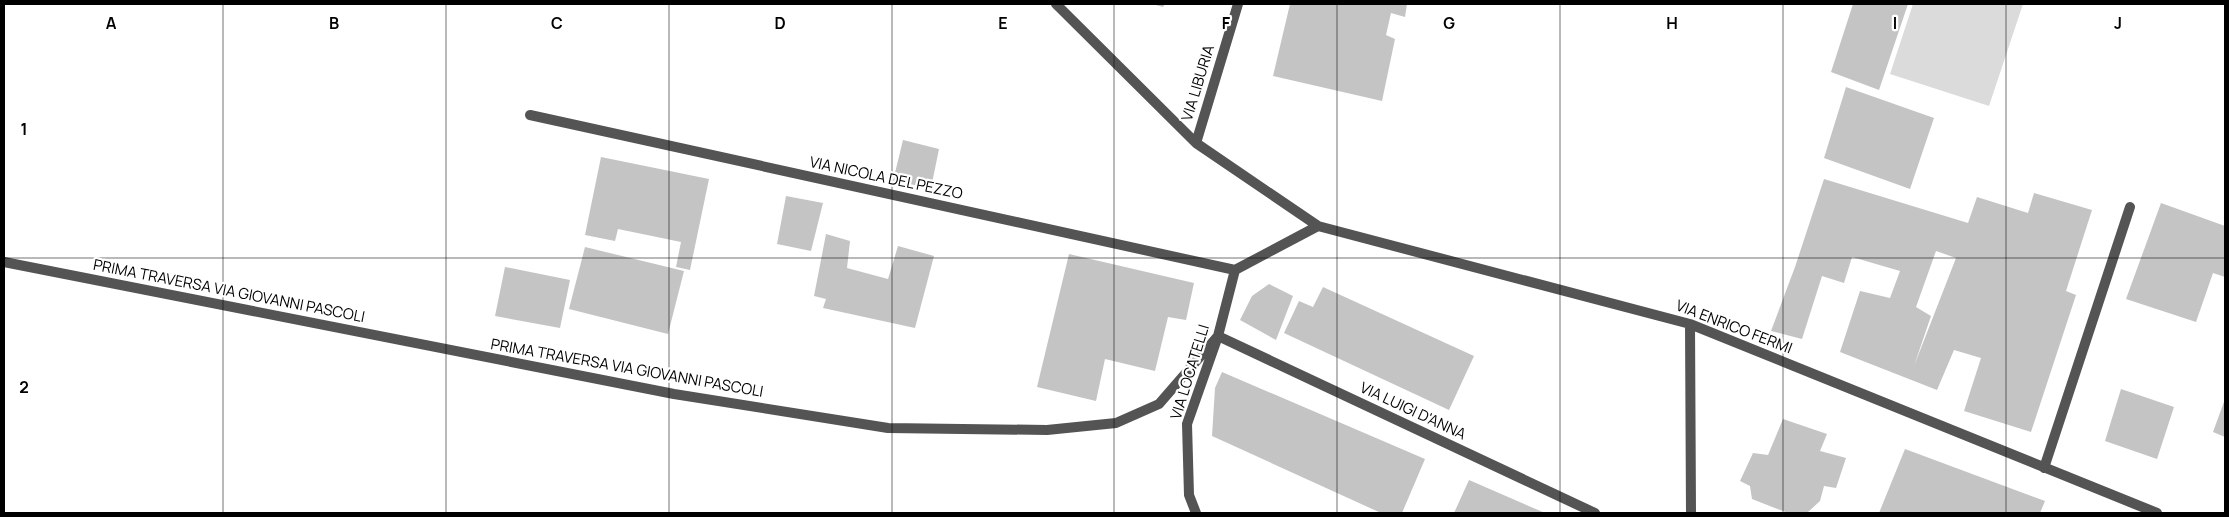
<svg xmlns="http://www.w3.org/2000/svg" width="2229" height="517" viewBox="0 0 2229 517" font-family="Manrope,sans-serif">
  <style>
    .green { fill: #dbdbdb }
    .building { fill: #c4c4c4; fill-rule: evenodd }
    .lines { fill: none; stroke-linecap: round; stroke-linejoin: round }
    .minor { stroke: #545454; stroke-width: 10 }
    .grid { fill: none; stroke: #000; stroke-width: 1; stroke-opacity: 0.55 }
    .labels { text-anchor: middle; stroke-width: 4.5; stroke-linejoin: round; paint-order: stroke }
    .street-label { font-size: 15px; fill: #000; stroke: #fff }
    .grid-label { font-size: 16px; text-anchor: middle; font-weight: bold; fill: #000; stroke: #fff; stroke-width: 4.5; stroke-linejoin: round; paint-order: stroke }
  </style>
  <rect width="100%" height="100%" fill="#fff"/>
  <path class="green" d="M1913 4H2023L1989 106 1890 74Z"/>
  <path class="building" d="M1152 4H1165L1163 7Z
    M1290 4H1407L1405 17 1391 13 1386 35 1395 39 1382 101 1273 76Z
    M1853 4H1908L1879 90 1831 72Z
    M1846 87 1934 118 1910 189 1824 158Z
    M903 140 939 149 931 188 893 181Z
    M601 157 709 179 690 270 676 267 681 242 618 229 615 241 585 235Z
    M1824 179 1968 223 1977 197 2028 213 2034 193 2092 210 2066 291 2076 295 2031 432 1964 411 1981 358 1954 350 1937 390 1840 352 1860 291 1890 298 1900 271 1852 257 1844 283 1822 276 1802 339 1771 331 1795 267ZM1936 251 1956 258 1914 366 1931 316 1916 307Z
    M786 196 823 203 811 251 777 244Z
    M2161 203 2225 226V277L2213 273 2196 322 2126 299Z
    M826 234 850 241 847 268 888 279 898 246 934 256 915 328 823 308 826 299 814 296Z
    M585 247 684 271 668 334 569 309Z
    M1069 254 1194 283 1186 320 1168 317 1155 371 1105 359 1096 401 1037 387Z
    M505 267 570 280 560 328 495 316Z
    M1269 284 1293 296 1276 340 1240 320 1252 296Z
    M1323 287 1474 356 1449 410 1284 333 1299 301 1313 307Z
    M1222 372 1425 459 1402 513H1381L1212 436 1215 388Z
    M2121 389 2174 407 2157 459 2105 441Z
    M2225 399V437L2213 432Z
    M1783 419 1827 434 1820 451 1846 458 1836 488 1824 486 1820 501 1807 513H1788L1752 499 1750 486 1740 481 1753 453 1768 455Z
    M1905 449 2045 501 2040 513H1879Z
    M1469 480 1545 513H1454Z"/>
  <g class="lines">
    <path class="minor" d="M1056 4 1196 143 1318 226
      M530 115 1235 270
      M1196 143 1238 4
      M4 262 674 394 888 428 1047 430 1116 423 1159 404 1218 336 1595 513
      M1235 270 1318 226 1690 324 2157 513
      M1690 324 1691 513
      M2044 468 2130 207
      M1196 513 1189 495 1187 424 1218 336 1235 270"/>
  </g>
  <path class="grid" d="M223 4V513M446 4V513M669 4V513M892 4V513M1114 4V513M1337 4V513M1560 4V513M1783 4V513M2006 4V513M4 258H2225"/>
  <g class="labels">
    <g class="street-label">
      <text transform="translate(1198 83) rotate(-73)" y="5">VIA LIBURIA</text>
      <text transform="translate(886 178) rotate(12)" y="5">VIA NICOLA DEL PEZZO</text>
      <text transform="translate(229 291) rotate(11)" y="5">PRIMA TRAVERSA VIA GIOVANNI PASCOLI</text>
      <text transform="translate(1734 327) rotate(21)" y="5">VIA ENRICO FERMI</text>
      <text transform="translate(627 368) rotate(10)" y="5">PRIMA TRAVERSA VIA GIOVANNI PASCOLI</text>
      <text transform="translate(1190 372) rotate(-73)" y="5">VIA LOCATELLI</text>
      <text transform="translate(1413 411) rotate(25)" y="5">VIA LUIGI D'ANNA</text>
    </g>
  </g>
  <g class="grid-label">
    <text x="111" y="29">A</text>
    <text x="334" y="29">B</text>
    <text x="557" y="29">C</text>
    <text x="780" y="29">D</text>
    <text x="1003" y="29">E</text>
    <text x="1226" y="29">F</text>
    <text x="1449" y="29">G</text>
    <text x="1672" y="29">H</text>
    <text x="1895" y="29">I</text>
    <text x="2118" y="29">J</text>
    <text x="24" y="135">1</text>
    <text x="24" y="393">2</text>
  </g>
  <rect width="2229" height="517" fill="none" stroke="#000000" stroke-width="10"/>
</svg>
